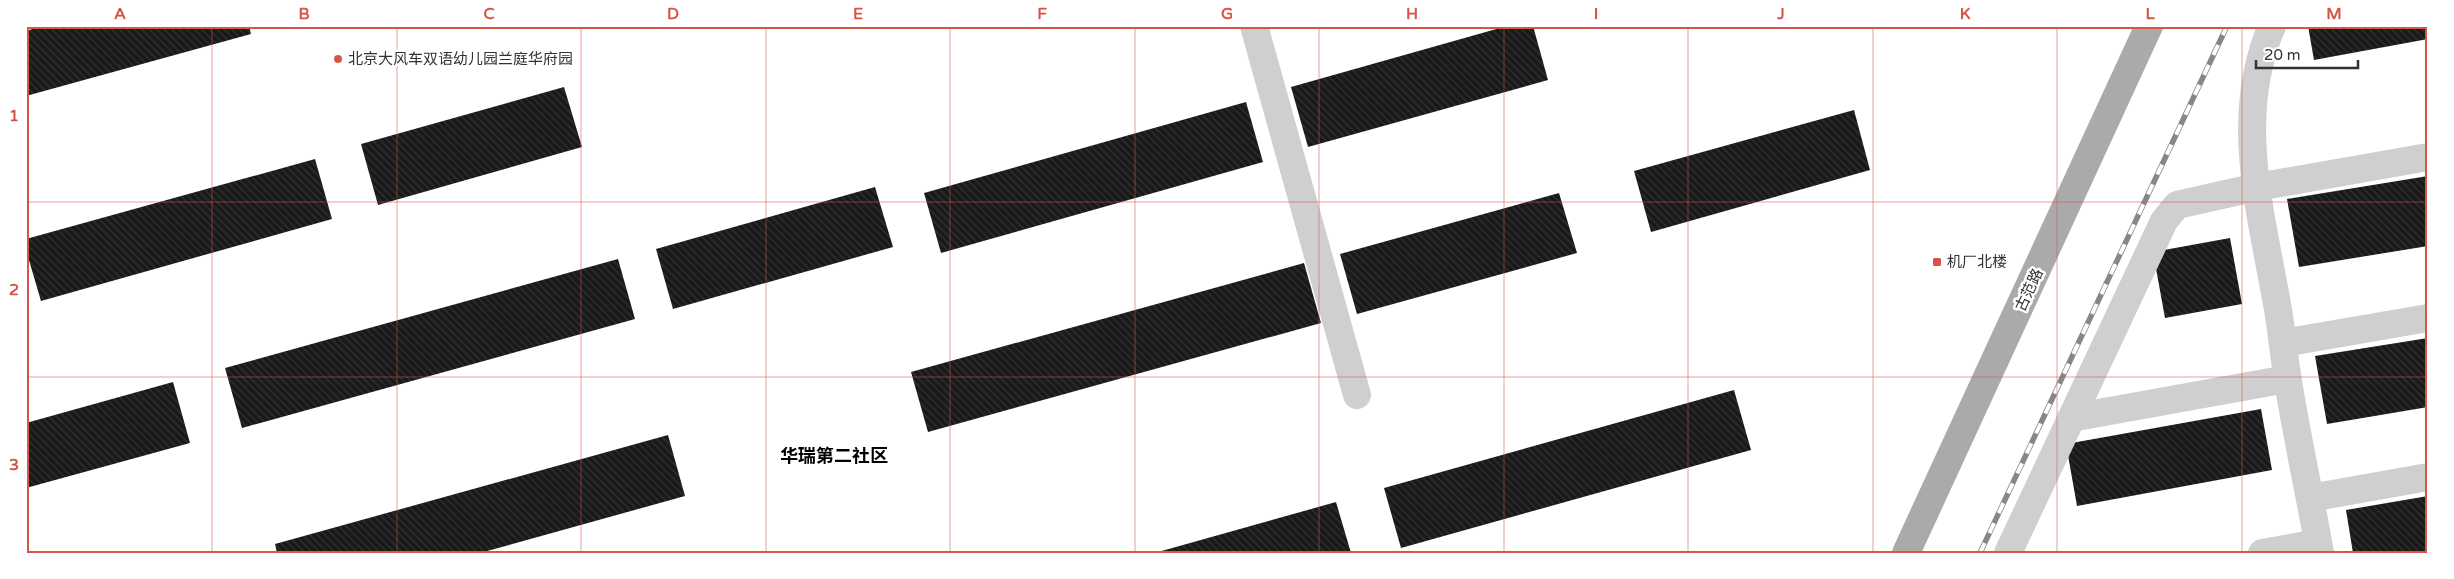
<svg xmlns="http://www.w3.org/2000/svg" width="2454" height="579" viewBox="0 0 2454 579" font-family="'Varela Round','Noto Sans SC',sans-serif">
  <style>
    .building { fill: url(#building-back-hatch) }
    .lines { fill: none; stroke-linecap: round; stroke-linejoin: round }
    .minor { stroke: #cfcfcf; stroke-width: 28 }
    .major { stroke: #aaa; stroke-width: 28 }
    .rail-casing { stroke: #878787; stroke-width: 5.5 }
    .rail { stroke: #fff; stroke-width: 4; stroke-dasharray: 11; stroke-linecap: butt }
    .grid { fill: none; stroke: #d75546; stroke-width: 1; stroke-opacity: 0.55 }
    .poi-dot { fill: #d75546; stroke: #fff; stroke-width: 2 }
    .labels { text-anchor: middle; stroke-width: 5; stroke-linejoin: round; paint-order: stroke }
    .poi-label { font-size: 15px; fill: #323232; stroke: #fff; text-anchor: start }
    .street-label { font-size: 15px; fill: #323232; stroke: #fff }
    .quarter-label { font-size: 18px; font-weight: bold; fill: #000; stroke: #fff }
    .neatline { fill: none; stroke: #d75546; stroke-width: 2 }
    .grid-label { font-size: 16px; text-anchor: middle; font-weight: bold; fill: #d75546 }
  </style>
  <defs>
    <pattern id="building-back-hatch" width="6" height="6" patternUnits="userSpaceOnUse" patternTransform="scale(1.25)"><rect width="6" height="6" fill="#191919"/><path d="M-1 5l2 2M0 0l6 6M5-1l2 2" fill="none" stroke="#323232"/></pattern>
  </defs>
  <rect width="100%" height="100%" fill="#fff"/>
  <path class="building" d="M42 26H249L251 34 26 96V31Z
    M1507 26H1533L1548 80 1308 147 1291 87Z
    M2308 26H2428V39L2314 60Z
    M564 87 582 147 378 205 361 144Z
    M1246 102 1263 162 941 253 924 193Z
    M1854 110 1870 170 1651 232 1634 171Z
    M315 159 332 219 41 301 26 250V239Z
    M2428 176V246L2299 267 2287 199Z
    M875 187 893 247 673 309 656 249Z
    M1559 193 1577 253 1357 314 1340 254Z
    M2230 238 2242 304 2165 318 2153 252Z
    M618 259 635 319 242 428 225 368Z
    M1304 263 1321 323 928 432 911 372Z
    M2428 338V407L2327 424 2315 356Z
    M173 382 190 443 26 488V423Z
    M1734 390 1751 450 1401 548 1384 488Z
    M2261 409 2272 470 2077 506 2066 444Z
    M668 435 685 496 480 553H277L275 544Z
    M2428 496V553H2353L2346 510Z
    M1336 502 1351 553H1158V552Z"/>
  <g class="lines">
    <path class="minor" d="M1254 26 1357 395
      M2272 26C2232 118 2262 215 2278 310 2282 333 2284 357 2288 381 2297 438 2310 495 2320 553
      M2283 343 2428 318
      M2071 418 2287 379
      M2310 498 2428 477
      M2008 553 2164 221 2177 205 2257 187 2428 157
      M2262 553 2318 543"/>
    <path class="major" d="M1906 553 2149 26"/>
    <defs>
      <path id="rail" d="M1980 553 2227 26"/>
    </defs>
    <use href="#rail" class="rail-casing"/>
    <use href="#rail" class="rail"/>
  </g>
  <path class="grid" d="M212 26V553M397 26V553M581 26V553M766 26V553M950 26V553M1135 26V553M1319 26V553M1504 26V553M1688 26V553M1873 26V553M2057 26V553M2242 26V553M26 202H2428M26 377H2428"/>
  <g class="poi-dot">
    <circle cx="338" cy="59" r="5"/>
    <rect x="1932" y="257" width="10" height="10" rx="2.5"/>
  </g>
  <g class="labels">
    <g class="poi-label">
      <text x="348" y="64">北京大风车双语幼儿园兰庭华府园</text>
      <text x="1947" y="267">机厂北楼</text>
    </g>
    <g class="street-label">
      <text transform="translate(2029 290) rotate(-65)" y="5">古范路</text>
    </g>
    <g class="quarter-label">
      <text x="834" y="462">华瑞第二社区</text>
    </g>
  </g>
  <rect width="2454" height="579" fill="none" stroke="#ffffff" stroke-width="55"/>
  <path d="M2256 60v8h102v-8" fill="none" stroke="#323232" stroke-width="2.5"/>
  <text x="2264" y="60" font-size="15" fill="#323232" stroke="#ffffff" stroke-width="4" paint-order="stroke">20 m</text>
  <rect x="28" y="28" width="2398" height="524" class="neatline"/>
  <g class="grid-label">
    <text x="120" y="19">A</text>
    <text x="304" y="19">B</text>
    <text x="489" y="19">C</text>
    <text x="673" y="19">D</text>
    <text x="858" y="19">E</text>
    <text x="1042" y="19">F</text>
    <text x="1227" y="19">G</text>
    <text x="1412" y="19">H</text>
    <text x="1596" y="19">I</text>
    <text x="1781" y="19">J</text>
    <text x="1965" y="19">K</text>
    <text x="2150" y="19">L</text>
    <text x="2334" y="19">M</text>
    <text x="14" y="121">1</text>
    <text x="14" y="295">2</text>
    <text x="14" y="470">3</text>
  </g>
</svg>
